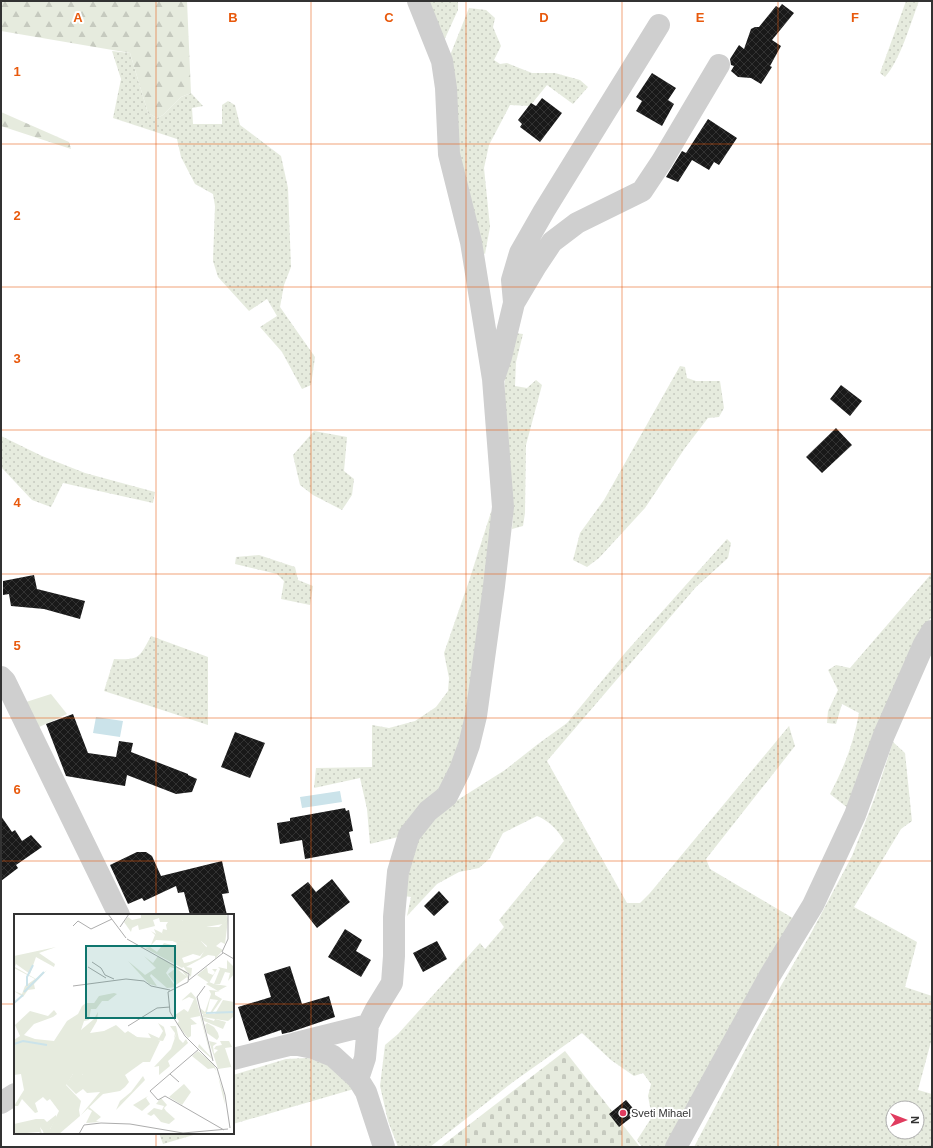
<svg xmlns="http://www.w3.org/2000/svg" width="933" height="1148" viewBox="0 0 933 1148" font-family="Helvetica,sans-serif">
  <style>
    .grass { fill: url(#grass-dots); fill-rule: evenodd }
    .forest { fill: url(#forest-firs) }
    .cemetery { fill: url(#cemetery-stones) }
    .pitch { fill: #e6ebde }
    .water { fill: #cbe3ea }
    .building { fill: url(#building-cross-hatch) }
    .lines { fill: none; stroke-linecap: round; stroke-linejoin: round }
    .street { stroke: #cfcfcf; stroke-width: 22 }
    .grid { fill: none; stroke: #e8590c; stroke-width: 1; stroke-opacity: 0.55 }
    .poi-dot { fill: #e03c5f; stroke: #fff; stroke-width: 1.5 }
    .labels { text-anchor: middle; stroke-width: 4; stroke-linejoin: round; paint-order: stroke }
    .poi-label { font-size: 11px; fill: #323232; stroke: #fff; text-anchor: start }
    .inset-river { fill: none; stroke: #cbe3ea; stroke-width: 2 }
    .inset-road { fill: none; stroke: #adadad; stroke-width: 1 }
    .view { fill: #0f766e; fill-opacity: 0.15; stroke: #0f766e; stroke-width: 2 }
    .inset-edge { fill: none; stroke: #323232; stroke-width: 2 }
    .grid-label { font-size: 13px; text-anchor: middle; font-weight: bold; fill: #e8590c; stroke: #fff; stroke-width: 4; stroke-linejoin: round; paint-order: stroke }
  </style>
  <defs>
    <pattern id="grass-dots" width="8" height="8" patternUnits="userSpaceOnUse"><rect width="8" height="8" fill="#e6ebde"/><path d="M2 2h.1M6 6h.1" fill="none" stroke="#c6cabf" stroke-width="1.8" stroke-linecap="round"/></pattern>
    <pattern id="forest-firs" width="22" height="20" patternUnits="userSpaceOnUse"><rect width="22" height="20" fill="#e6ebde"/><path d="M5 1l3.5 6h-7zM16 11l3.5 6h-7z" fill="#c6cabf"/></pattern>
    <pattern id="cemetery-stones" width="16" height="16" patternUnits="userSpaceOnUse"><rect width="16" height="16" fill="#e6ebde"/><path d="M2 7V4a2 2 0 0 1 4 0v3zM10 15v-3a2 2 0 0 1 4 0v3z" fill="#c6cabf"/></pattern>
    <pattern id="building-cross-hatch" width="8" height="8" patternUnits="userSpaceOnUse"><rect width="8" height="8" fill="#191919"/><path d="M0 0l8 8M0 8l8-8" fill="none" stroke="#323232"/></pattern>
  </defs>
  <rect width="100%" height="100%" fill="#fff"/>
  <path class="grass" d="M423 1H458V10L442 45Z
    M906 1H919C911 22 900 61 885 77L880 73Z
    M469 8 486 10 495 18 493 27 501 46 494 60 500 64 507 63 532 73H555L580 80 588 87 573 104 547 85 530 106 510 105 489 145 484 168 490 227 485 254 482 252 458 164 449 58Z
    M112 51 130 53 148 113 157 118 163 115 181 97 191 93 203 106 192 108 193 124H222V105L228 101 235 105 240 125 281 156 288 188 291 267 284 285 280 307 315 357 311 385 302 389 282 352 260 327 277 316 267 299 249 311 218 277 213 261 215 206 213 194 195 184 181 157 177 139 113 118 121 79Z
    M515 333 523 334 516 362 515 386 527 388 536 380 542 385 526 445 525 513 523 526 512 529 513 514 504 399 505 369Z
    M680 366 685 367 687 378 696 381H720L724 408 719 417 708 418 685 448 645 508 599 558 587 567 573 560 580 533 604 500Z
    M314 431 347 437 344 471 354 479 352 495 342 510 313 495 300 485 293 455Z
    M1 436 42 456 85 473 155 492 153 503 63 483 51 507 32 500 1 467Z
    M496 509 459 761 406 835 370 844 367 809 360 778 314 788 316 768 372 767V725L389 728 415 721 436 707 448 691 449 678 444 653 469 581 491 512Z
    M727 539 731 543 728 558 696 587 547 761 627 903H640L650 893 789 726 795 746 706 859 710 869 796 920 670 1147H642L637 1140 652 1117 648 1096 651 1084 643 1073 634 1076 611 1060 582 1033 513 1082 430 1147H398L388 1121 380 1086 385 1045 398 1034 480 943 485 949 504 927 499 920 564 841C559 831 548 820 537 816L503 833 490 858 479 868 459 872 437 884 407 916 411 897 404 896 413 852 419 837 434 815 505 770 538 744 567 723 625 653Z
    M259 555 295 567 298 580 313 586 310 605 281 599 284 581 277 574 235 564 236 557Z
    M932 573V616L914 643 849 809 830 794C844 768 854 742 859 713L842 704 836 724 827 723 828 711 838 690 828 670 836 665 850 668Z
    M151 636 208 657V725L104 691 114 659C140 660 139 658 151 636Z
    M893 742 905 753 912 821 901 829 854 907 917 942 905 987 932 996V1038L918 1090 932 1094 931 1147H694L754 1033 810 935 852 856 875 797ZM893 1108H917V1132H893Z
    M308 1058 331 1066 354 1089 233 1124V1075L286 1059Z
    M159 1133H200L163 1144Z"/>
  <path class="forest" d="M1 1H187L191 93 181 97 163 115 157 118 148 113 130 53 1 31Z
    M1 112 69 142 71 149 1 126Z"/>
  <path class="cemetery" d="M565 1051 640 1147H440Z"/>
  <path class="pitch" d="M51 694 67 714 37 728 26 702Z"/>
  <path class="water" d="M96 717 123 721 120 737 93 733Z
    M340 791 342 802 302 808 300 797Z"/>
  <path class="building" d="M782 4 794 13 772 40 781 46 770 66 772 67 761 84 751 78 738 77 731 71 734 66 731 65 730 59 739 45 744 49 751 29 755 27H759L776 6 779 8Z
    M652 73 676 88 668 100 674 104 662 126 636 111 642 101 636 97Z
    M542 98 562 113 540 142 520 127 522 124 518 120 531 103 536 106Z
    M708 119 737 138 719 165 714 162 709 170 692 160 678 182 666 177 682 151 686 153Z
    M841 385 862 401 850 416 830 399Z
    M836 428 852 445 822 473 806 457Z
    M34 575 37 589 85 601 80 619 44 609 11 606 9 594 3 595V581Z
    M73 714 88 753 116 757 119 741 133 743 131 752 188 774V775L197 779 192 792 176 794 127 775 125 786 66 776 46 724Z
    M235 732 265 743 250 778 221 767Z
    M345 808 346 811 349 810 353 831 349 832 353 850 305 859 302 840 280 844 277 823 290 821V818Z
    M1 816 12 832 15 830 22 841 31 835 42 847 16 865 18 868 1 881Z
    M137 852H146L152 856 161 876 222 861 229 893 222 894 227 915H190L184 892 178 893 176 886 144 901 142 898 128 904 110 865Z
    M332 879 350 902 317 928 291 895 308 882 316 892Z
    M439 891 449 902 434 916 424 906Z
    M345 929 362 940 356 951 371 960 361 977 328 957Z
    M437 941 447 959 423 972 413 953Z
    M290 966 302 1004 329 996 335 1017 291 1032 282 1034 281 1030 249 1041 238 1007 271 997 264 974Z
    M626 1100 637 1113 619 1127 609 1114Z"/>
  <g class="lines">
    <path class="street" d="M514 302 512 280 520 253 544 211 659 25
      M495 375 501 357 514 303 536 266 552 242 577 223 642 191 662 161 719 65
      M1 677 5 681 119 915
      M296 1043 368 1025
      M233 1059 293 1044 313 1048 333 1056 358 1079 366 1092 384 1147
      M358 1079 365 1058 368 1025 376 1009 392 983 394 956V917L398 872 409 835 428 811 447 796 460 770 469 745 476 716 494 586 503 507 493 379 471 242 449 154 446 88 442 61 418 1
      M1 1103 15 1094
      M676 1147 769 977 813 905 855 815 884 735 924 644 932 631"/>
  </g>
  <path class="grid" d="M156 1V915M311 1V1147M466 1V1147M622 1V1147M778 1V1147M1 144H932M1 287H932M1 430H932M1 574H932M1 718H932M1 861H932M1 1004H15M233 1004H932M156 1133V1147"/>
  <circle class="poi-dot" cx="623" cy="1113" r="4"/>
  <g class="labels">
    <g class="poi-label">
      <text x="631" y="1117">Sveti Mihael</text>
    </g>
  </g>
  <g transform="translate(14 914)">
    <rect width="220" height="220" fill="#fff"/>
    <path d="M212 0 214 5 209 10 192 13 179 7H169L161 1ZM140 15 148 19 159 27 142 26 137 31 141 21 137 17 142 20ZM166 26 187 27 193 34 186 42 179 40 168 44 170 49 177 48 168 54 131 34 136 33 143 38 150 29 162 32 163 27ZM42 33 25 39 41 50 40 53 22 43 16 60 2 50 1 53 22 65 33 56 20 70 21 75 14 76 9 83 0 77 8 80 11 72 21 65 0 54V42ZM130 42 139 49 144 42 173 58 175 66 168 57 156 53 152 59 162 73 153 74 137 60 136 62 143 72 135 70 114 47 131 61 142 54ZM213 46 220 53V60L214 67 216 59 211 58 206 70H200L206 55 204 53 213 55ZM193 53 194 59 199 61 201 58 198 55H203L195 69 183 61ZM195 76 206 77 201 78V81L208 85 198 99 188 100 186 94 191 98 197 80ZM196 85 204 86 196 99 193 98ZM177 78 182 84 198 145 184 133 185 130 197 143 186 102 176 104 183 110 177 111V122L174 124 163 110 165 107 161 101 170 95 174 98 180 85 175 83 167 87ZM100 79 103 80 94 87H88L82 95H76L85 82ZM188 103 200 107 201 105 212 108 209 115 190 107ZM144 109 150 113 152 121 149 127 123 124 114 117 123 123 137 124 134 119 145 124 149 117ZM193 109 200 113 204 119 205 123 203 126 193 119 191 111ZM156 112H162L165 125 169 129 172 125 174 129 154 147 156 152 145 161V152L140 153 157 135 163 118 160 125 161 119ZM195 127 203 129 199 132 200 140 204 136 200 135 202 132 208 131 206 127H215L218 133 211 134 218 155 217 153 204 155ZM184 137 200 150 210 180 211 191 203 158 200 154 194 155 178 142ZM68 159 71 165 69 175 62 180 52 170 59 160ZM129 162 131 166 102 196 106 187 117 178ZM170 170 177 178 168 191 155 183ZM134 182 132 184 136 190 128 197 119 191ZM147 184 153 191 150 194 152 197 161 205 155 210 147 208 140 200 137 202 133 200 140 194 148 196 150 192 142 190ZM75 193 87 203 82 207 86 208 72 209 78 197 74 195ZM42 201V205L36 215 28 216 26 213 28 220 25 218 0 220V210L22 205H30L33 208Z" fill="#e6ebde" fill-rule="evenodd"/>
    <path d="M127 0H161L169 7H187L193 13H205L214 5 211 30 207 28 202 32 209 36 201 45V42L194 41 172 53 178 54 177 63 168 51 186 44 193 32 187 27 183 30 166 26 163 29 152 24 148 19 149 15 153 16 152 11 154 8H146L145 4 139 6 141 12 125 16 124 11 118 14 117 18 110 8 114 3 118 6 127 4ZM195 68 200 70 213 72 204 77 192 70ZM209 86 220 88V102L214 107 188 103 189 100H201ZM72 89H80L82 92 77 94 75 106 70 107 67 116 80 105 84 98 83 107 76 119 90 117 102 111 111 119 114 117 124 124H140L146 127 136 148H129L111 161 115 168 111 173 106 177 89 180 67 201 86 178 73 179 69 175V160H59L52 171 67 187 65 196 66 202 45 220H30L28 215H36L45 197 36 185 33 187 29 183 21 189 24 198 21 199 8 185 4 192H0L10 176 7 160 0 161V126L6 122 1 111 16 97 34 102 40 96 43 100 39 103 20 110 10 121 21 125 40 127 53 107 64 100 68 92Z" fill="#e6ebde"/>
    <path d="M162 54 173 63 162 71 154 60Z" fill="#e6ebde"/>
    <path class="inset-river" d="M13 72V63L19 51M10 78 30 58M0 89 9 81M192 99 220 98M0 130 9 127 33 131"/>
    <path class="inset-road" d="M94 0 112 24M214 0V25L208 38 220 45M59 12 64 7 77 15 98 5M106 13 115 0M113 25 175 60 174 68 154 78 156 98 171 122 203 154 211 181 216 214M78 48 87 54 91 61 100 65M74 53 92 64M175 66 209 39M59 72 112 65 130 67 137 72 156 76M191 72 183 83 199 147M114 112 143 94 156 93M185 135 136 177 144 186 151 182 210 216M156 160 165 168M65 220 70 211 87 209 116 210 169 219 214 215"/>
    <path class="view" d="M72 32H161V104H72Z"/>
    <rect width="220" height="220" class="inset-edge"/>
  </g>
  <g class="grid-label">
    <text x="78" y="22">A</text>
    <text x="233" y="22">B</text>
    <text x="389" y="22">C</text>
    <text x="544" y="22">D</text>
    <text x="700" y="22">E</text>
    <text x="855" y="22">F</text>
    <text x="17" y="76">1</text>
    <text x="17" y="220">2</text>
    <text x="17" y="363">3</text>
    <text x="17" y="507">4</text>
    <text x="17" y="650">5</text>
    <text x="17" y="794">6</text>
  </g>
  <rect width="933" height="1148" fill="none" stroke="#323232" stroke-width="4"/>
  <g transform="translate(905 1120) rotate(90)"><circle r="19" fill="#ffffff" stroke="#adadad"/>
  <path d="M0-3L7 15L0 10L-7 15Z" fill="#e03c5f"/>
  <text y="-6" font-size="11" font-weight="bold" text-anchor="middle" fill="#323232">N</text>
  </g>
</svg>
